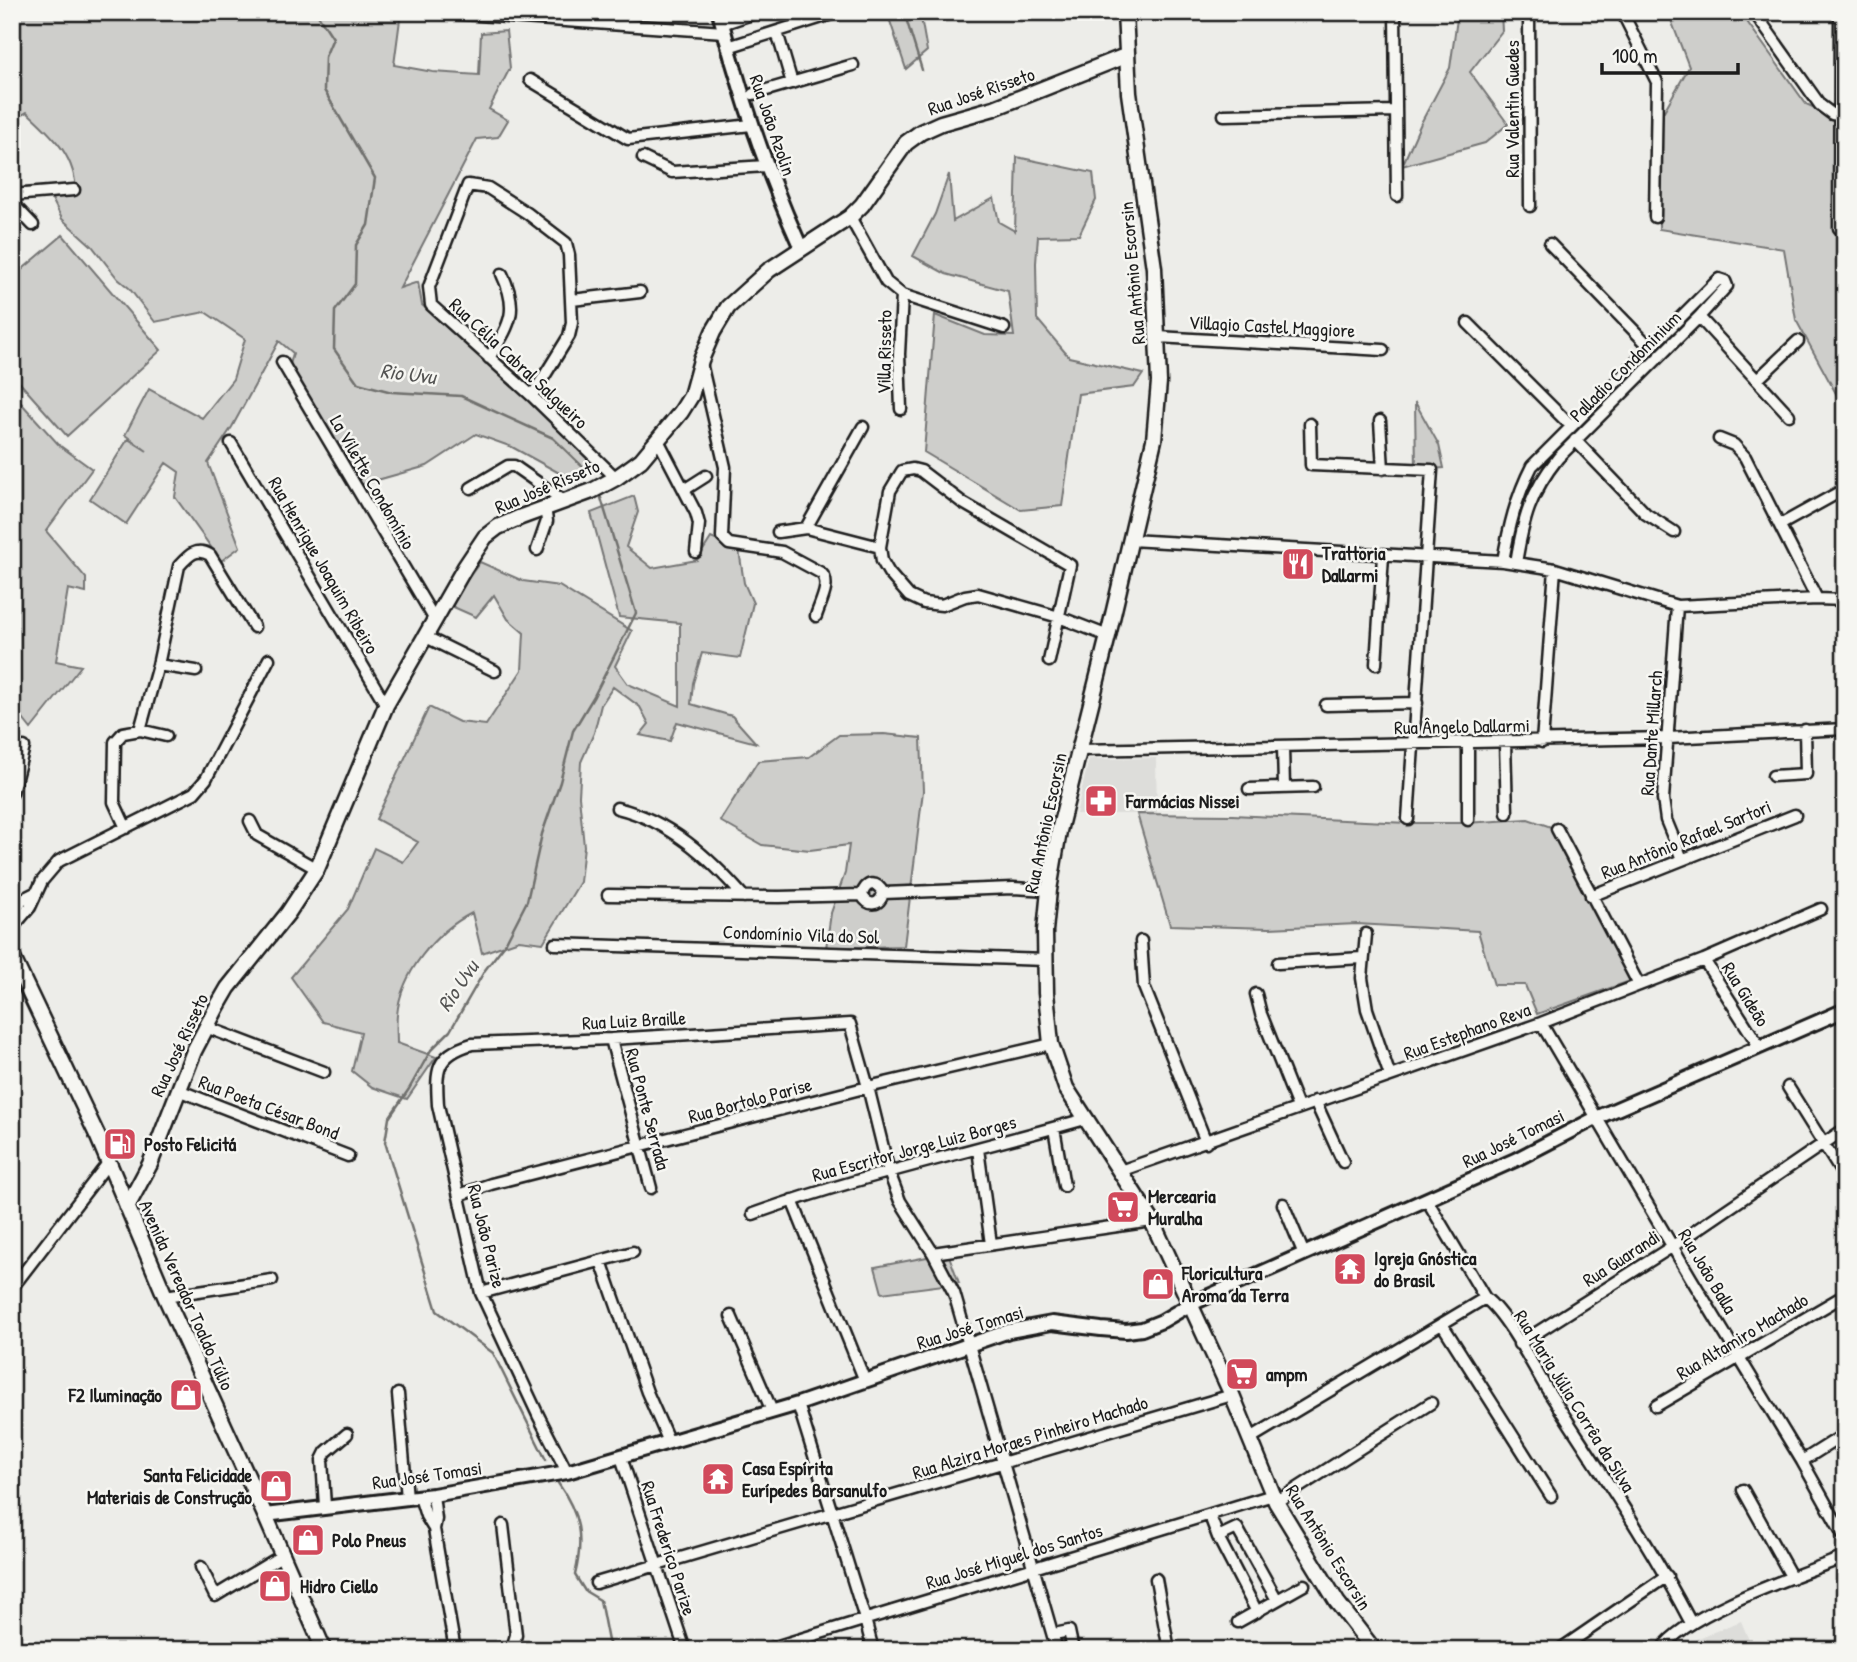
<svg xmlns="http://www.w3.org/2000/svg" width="1857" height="1662" viewBox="0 0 1857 1662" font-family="'Patrick Hand',sans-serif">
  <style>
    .built { fill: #ddddda }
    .green { fill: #cececb; stroke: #757574; stroke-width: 2 }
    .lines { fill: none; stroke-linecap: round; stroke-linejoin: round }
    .stream { stroke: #6f6f6d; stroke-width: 2.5 }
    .minor-casing { stroke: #1c1c1c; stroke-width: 15 }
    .tertiary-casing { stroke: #1c1c1c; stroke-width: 18 }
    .secondary-casing { stroke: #1c1c1c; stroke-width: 19 }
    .minor { stroke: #f6f6f2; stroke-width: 10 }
    .tertiary { stroke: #f6f6f2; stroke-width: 12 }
    .secondary { stroke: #f6f6f2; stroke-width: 14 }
    .labels { text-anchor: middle; stroke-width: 5; stroke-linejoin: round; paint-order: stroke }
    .street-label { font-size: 19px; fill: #1c1c1c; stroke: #f6f6f2 }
    .poi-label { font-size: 19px; font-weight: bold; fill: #1c1c1c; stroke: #f6f6f2; text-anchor: start }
    .water-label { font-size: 21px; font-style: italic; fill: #535352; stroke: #f6f6f2 }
  </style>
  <rect width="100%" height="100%" fill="#edede9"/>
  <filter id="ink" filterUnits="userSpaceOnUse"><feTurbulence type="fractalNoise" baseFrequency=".0143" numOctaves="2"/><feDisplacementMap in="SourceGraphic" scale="14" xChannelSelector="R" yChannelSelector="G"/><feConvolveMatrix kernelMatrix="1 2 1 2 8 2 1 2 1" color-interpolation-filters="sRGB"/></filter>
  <g filter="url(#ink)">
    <path class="built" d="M1156 758 1157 814H1076L1089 759Z
      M1741 1621 1753 1650H1681L1686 1643Z"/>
    <path class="green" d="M12 12H401L394 65 433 72 479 75 481 33 506 31 510 68 489 109 508 120 498 137 477 139 400 288 418 282 422 305 564 431 595 464 572 480 512 447 476 434 427 466 356 486 290 365 293 353 279 341 232 427 208 463 240 547 221 561 175 497 179 472 166 463 126 524 90 499 128 439 147 451 125 435 149 389 202 418 233 379 245 339 205 312 155 322 129 288 118 279 92 246 62 219 51 197 76 194C76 156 53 136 27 112L12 121Z
      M887 12H920L927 51 906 69Z
      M1458 12H1501L1502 31 1470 72 1508 124 1485 143 1402 166 1421 123 1450 68Z
      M1668 12H1740L1806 104 1845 122V410L1796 320 1784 249 1659 229 1660 118 1689 67Z
      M1017 157 1093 173 1096 200 1079 235 1038 236 1036 263 1037 319 1069 357 1143 374 1134 387 1078 394 1062 506 1021 510 924 452 935 315 985 335 1014 336 1008 291 946 274 913 256 935 214 949 174 953 221 994 198 999 222 1015 231Z
      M63 235 161 350 67 436 12 374V278Z
      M12 393 59 445 92 469 46 531 86 578V593L68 589 56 661 81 666 31 729 12 705Z
      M1415 402 1439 445 1444 468 1416 470Z
      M634 496 638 512 626 547 652 568 697 560 711 538 739 550 744 583 753 603 740 658 702 653 693 683 691 704 732 716 756 743 677 722 670 741 640 735 649 724 640 707 613 687 601 705 594 733 581 762 579 796 584 846 580 882 543 943 519 940 482 953 472 913C435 932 401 973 397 1015 396 1024 397 1034 397 1043L436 1057 407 1099 372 1087 352 1071 361 1032 323 1022 291 977 348 909 374 848 403 862 418 842 376 819 429 707 459 722 486 725 522 670 524 633 508 619 494 595 476 617 449 605 480 562 523 581 559 586 632 631 615 666 628 684 680 706V623L619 617 591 513Z
      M884 734 921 738 923 791 904 946 826 948 831 913 845 873 849 845 810 850 762 845 720 821 758 761 809 757 839 735Z
      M1137 814 1232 815 1408 823H1465L1528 819 1557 829 1633 980 1537 1014 1525 985H1494L1478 931 1357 924 1269 928 1170 925Z
      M948 1253 959 1283 882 1293 875 1267Z"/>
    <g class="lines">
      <path class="stream" d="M316 12 333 38 325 57 324 90 375 178 368 225 356 245 355 284 335 311 334 349 358 383 392 392 461 396 553 438 588 472
        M904 12 922 70
        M546 1460 493 1353 437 1311 385 1142 389 1118 409 1089 431 1050 450 1031 485 970 505 944 527 901 542 834 560 782 573 731 594 696 636 613 601 498
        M558 1483C580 1514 584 1538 575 1575L585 1591 600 1600 608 1641 613 1650"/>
      <defs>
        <path id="minor" d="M433 12 724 32
          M1395 12 1397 196
          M1529 12 1530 206
          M1622 12 1657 82 1655 217
          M1754 12 1820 105 1832 114 1844 116
          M722 24 758 12
          M777 32 792 83
          M728 47 838 12
          M530 80 628 139 751 125
          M753 94 853 65
          M1224 115 1396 111
          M643 158 672 172 766 166
          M12 195 74 190
          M12 203 33 225
          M850 217 886 282 902 295 899 354 901 409
          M1839 228 1840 12
          M1550 244 1650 347
          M902 295 1004 328
          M572 300 640 292
          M1699 317 1789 415
          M1468 323 1571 426
          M1158 337 1383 350
          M489 358C509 325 520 312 502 274
          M282 362 435 620
          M701 363 725 467 722 537 729 544 782 552 821 573C832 583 820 603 816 616
          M1757 380 1798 341
          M532 396 569 336 572 323 569 255 566 243 527 213 488 188 468 185 429 287 431 305 532 396 616 478
          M1380 421 1383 469
          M1310 424 1311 465 1432 470 1408 819
          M1719 439 1734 445 1745 457 1817 599
          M658 440 696 513 699 524 696 552
          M1575 440 1646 514 1674 532
          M231 443 386 705
          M471 488 508 466H514L564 501
          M684 490 706 476
          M1780 525 1845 489
          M806 528 863 427
          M778 532 806 528 880 547
          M1130 540 1503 561 1555 569 1677 606 1817 599 1845 600
          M537 550 547 521 545 507
          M1503 561C1509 527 1516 497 1532 466L1719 279 1725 281 1727 286 1699 317 1558 458C1530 493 1523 520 1516 563
          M1677 606 1663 799 1666 820 1682 859
          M426 637 495 671
          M1049 661 1070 565 963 503 921 471 913 469 902 471 890 491 880 547 882 561 889 573 909 596 924 603 942 605 965 596 978 594 1059 617 1108 636
          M1376 664 1383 556
          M158 665 196 671
          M1326 705 1417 703
          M140 730 158 665 179 566C189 555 196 547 210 555L254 627
          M1505 742 1507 813
          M1542 742 1555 569
          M1468 743V820
          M1283 747 1284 787
          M1079 750 1668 738 1845 729
          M1773 776 1806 774 1805 730
          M1249 789 1313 787
          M12 793 24 747
          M617 808C670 821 709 857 744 897
          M250 821 257 835 317 869
          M126 828 114 802 115 742 123 733 140 730 166 736
          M1557 829 1639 985
          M883 893 1013 888 1049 890
          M608 895 779 897 862 895
          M862 895C868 907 880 906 883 893
          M862 895C865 882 877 880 883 893
          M1591 896 1795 815
          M12 912 23 899 35 893
          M12 928 30 907 42 881 59 861 194 793 206 779 269 659
          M1366 934 1362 978 1367 1009 1390 1076
          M1141 941 1144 987 1206 1142
          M555 944 1046 960
          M1704 960 1759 1046
          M1278 963 1362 958
          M1256 994 1261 1014 1298 1107
          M1541 1023 1691 1278 1802 1461 1845 1538
          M206 1027 324 1072
          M611 1039 651 1188
          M1788 1087 1845 1178
          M178 1090 348 1156
          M1315 1101 1343 1162
          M1054 1128 1064 1186
          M978 1149 991 1244
          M1120 1171 1541 1023 1704 960 1821 909
          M459 1195 491 1184 868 1087 1051 1044
          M792 1200 865 1381
          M1427 1200 1485 1298C1505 1313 1531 1362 1545 1386 1595 1464 1648 1540 1691 1623
          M1283 1204 1304 1254
          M753 1214C861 1175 974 1151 1085 1119
          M933 1253 1152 1221
          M601 1261 647 1392 669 1442
          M12 1288 108 1163
          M481 1293 633 1252
          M165 1296 272 1280
          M731 1316 772 1411
          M1442 1324 1551 1496
          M1519 1344 1673 1246 1845 1129
          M398 1394 407 1498
          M798 1404 865 1619 873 1650
          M1656 1406 1845 1295
          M1249 1439 1485 1298
          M621 1457 685 1650
          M1802 1461 1845 1434
          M567 1472 538 1415 481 1293 438 1105C436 1071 435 1055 472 1044L611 1039 850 1024 868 1087 889 1172 900 1201 933 1253 954 1293 1057 1650
          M1743 1490 1792 1578
          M433 1495 436 1519 434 1529
          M420 1497 426 1516 434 1529 455 1650
          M1276 1502 1431 1403
          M325 1506 322 1460 326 1452 347 1434
          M1210 1516 1218 1537 1257 1612
          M503 1525 516 1635 513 1645 505 1650
          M1218 1537 1237 1528 1277 1600
          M201 1567 215 1596 283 1555
          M1156 1579 1169 1650
          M596 1583 1232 1395
          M1238 1622 1304 1585
          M1054 1634 1069 1631 1073 1650
          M765 1650 1273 1495
          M1559 1650 1667 1576
          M1661 1650C1685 1613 1801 1574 1845 1557"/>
        <path id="tertiary" d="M719 12C740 94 766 171 801 248
          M265 1515 433 1495 567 1472 798 1404 1009 1331 1052 1323 1101 1329 1126 1331 1142 1329 1162 1321 1191 1304 1515 1160 1596 1118 1845 1010"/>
        <path id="secondary" d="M1125 12 1129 93 1154 268 1159 382 1154 440 1108 636 1059 831 1049 890 1045 931 1046 993 1051 1044 1066 1088 1152 1221 1232 1395 1276 1502 1337 1602 1374 1650
          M12 956 98 1137 165 1296 265 1515 324 1650
          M127 1207 150 1164 194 1051 217 1007 228 988 288 913 317 869 386 705 465 567 485 537 498 527 521 517 592 491 616 478 641 460 681 412 691 396 701 360 713 332 728 307 769 270 850 217 862 205 906 143 921 132 941 123 994 108 1125 56"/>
      </defs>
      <use href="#minor" class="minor-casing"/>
      <use href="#tertiary" class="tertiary-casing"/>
      <use href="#secondary" class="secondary-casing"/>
      <use href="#minor" class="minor"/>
      <use href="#tertiary" class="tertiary"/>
      <use href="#secondary" class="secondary"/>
    </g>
  </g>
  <defs>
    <symbol id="restaurant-square" viewBox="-11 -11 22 22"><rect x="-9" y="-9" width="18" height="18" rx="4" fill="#d1495b" stroke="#f6f6f2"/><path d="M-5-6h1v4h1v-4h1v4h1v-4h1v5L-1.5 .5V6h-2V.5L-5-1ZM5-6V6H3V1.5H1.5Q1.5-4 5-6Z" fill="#fff"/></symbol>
    <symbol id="pharmacy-square" viewBox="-11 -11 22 22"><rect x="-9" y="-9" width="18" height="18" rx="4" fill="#d1495b" stroke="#f6f6f2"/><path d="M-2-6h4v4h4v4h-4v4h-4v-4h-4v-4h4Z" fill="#fff"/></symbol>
    <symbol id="fuel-square" viewBox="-11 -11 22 22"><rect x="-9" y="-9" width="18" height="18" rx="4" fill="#d1495b" stroke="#f6f6f2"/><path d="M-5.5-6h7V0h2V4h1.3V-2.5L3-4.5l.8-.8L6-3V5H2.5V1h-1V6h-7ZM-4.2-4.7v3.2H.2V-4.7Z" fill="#fff"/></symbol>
    <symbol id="supermarket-square" viewBox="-11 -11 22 22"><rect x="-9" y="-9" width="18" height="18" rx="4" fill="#d1495b" stroke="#f6f6f2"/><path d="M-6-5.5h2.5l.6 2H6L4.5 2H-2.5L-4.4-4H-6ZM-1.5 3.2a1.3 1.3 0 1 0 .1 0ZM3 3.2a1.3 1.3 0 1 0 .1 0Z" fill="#fff"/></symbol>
    <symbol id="temple-square" viewBox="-11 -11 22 22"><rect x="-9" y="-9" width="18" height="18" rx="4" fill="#d1495b" stroke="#f6f6f2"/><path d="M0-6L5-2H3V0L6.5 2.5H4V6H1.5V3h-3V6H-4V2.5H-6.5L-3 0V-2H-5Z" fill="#fff"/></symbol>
    <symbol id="shop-square" viewBox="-11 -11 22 22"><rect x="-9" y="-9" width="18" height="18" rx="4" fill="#d1495b" stroke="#f6f6f2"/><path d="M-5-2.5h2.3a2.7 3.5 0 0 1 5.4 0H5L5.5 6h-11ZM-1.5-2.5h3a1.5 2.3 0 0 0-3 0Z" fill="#fff"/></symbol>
  </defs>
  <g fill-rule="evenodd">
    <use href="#restaurant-square" x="1279" y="545" width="38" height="38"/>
    <use href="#pharmacy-square" x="1082" y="782" width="38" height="38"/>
    <use href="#fuel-square" x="101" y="1125" width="38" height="38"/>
    <use href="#supermarket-square" x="1104" y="1188" width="38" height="38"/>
    <use href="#temple-square" x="1331" y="1250" width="38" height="38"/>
    <use href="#shop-square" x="1139" y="1265" width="38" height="38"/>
    <use href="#supermarket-square" x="1223" y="1355" width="38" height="38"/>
    <use href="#shop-square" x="167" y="1376" width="38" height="38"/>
    <use href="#temple-square" x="699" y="1460" width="38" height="38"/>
    <use href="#shop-square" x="257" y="1467" width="38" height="38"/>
    <use href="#shop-square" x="289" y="1521" width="38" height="38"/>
    <use href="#shop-square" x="256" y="1567" width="38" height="38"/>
  </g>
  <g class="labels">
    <g class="street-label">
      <text transform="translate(981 91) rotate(-19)" y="7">Rua José Risseto</text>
      <text transform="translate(1512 109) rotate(-90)" y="7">Rua Valentin Guedes</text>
      <text transform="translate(773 125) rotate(71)" y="7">Rua João Azolin</text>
      <text transform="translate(1132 273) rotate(-95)" y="7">Rua Antônio Escorsin</text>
      <text transform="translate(1272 326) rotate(3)" y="7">Villagio Castel Maggiore</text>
      <text transform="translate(884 352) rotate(-89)" y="7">Villa Risseto</text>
      <text transform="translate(519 363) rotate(43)" y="7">Rua Célia Cabral Salgueiro</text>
      <text transform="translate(1625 366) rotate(-45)" y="7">Palladio Condominium</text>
      <text transform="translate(373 482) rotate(60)" y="7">La Vilette Condomínio</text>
      <text transform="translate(547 486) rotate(-23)" y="7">Rua José Risseto</text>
      <text transform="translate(324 565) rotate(60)" y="7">Rua Henrique Joaquim Ribeiro</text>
      <text transform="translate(1462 726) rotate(-1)" y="7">Rua Ângelo Dallarmi</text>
      <text transform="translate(1651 733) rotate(-86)" y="7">Rua Dante Millarch</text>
      <text transform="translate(1045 823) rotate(-78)" y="7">Rua Antônio Escorsin</text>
      <text transform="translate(1686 839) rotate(-22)" y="7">Rua Antônio Rafael Sartori</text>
      <text transform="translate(801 934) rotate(2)" y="7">Condomínio Vila do Sol</text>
      <text transform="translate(1746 994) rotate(58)" y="7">Rua Gideão</text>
      <text transform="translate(634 1020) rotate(-3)" y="7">Rua Luiz Braille</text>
      <text transform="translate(1467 1031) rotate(-20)" y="7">Rua Estephano Reva</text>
      <text transform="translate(179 1045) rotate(-65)" y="7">Rua José Risseto</text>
      <text transform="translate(750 1100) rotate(-15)" y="7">Rua Bortolo Parise</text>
      <text transform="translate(269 1107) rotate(21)" y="7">Rua Poeta César Bond</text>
      <text transform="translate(648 1109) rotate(75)" y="7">Rua Ponte Serrada</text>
      <text transform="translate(1513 1138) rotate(-26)" y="7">Rua José Tomasi</text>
      <text transform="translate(914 1148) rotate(-15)" y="7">Rua Escritor Jorge Luiz Borges</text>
      <text transform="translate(487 1236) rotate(76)" y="7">Rua João Parize</text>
      <text transform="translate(1621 1258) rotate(-33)" y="7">Rua Guarandi</text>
      <text transform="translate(1708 1271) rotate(59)" y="7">Rua João Balla</text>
      <text transform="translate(187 1295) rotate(66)" y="7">Avenida Vereador Toaldo Túlio</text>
      <text transform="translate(970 1327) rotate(-17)" y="7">Rua José Tomasi</text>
      <text transform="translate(1742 1336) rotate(-31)" y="7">Rua Altamiro Machado</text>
      <text transform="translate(1575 1401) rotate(58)" y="7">Rua Maria Júlia Corrêa da Silva</text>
      <text transform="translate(1030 1437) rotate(-17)" y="7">Rua Alzira Moraes Pinheiro Machado</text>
      <text transform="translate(427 1475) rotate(-8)" y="7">Rua José Tomasi</text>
      <text transform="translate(1329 1547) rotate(58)" y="7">Rua Antônio Escorsin</text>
      <text transform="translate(669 1548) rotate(72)" y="7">Rua Frederico Parize</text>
      <text transform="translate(1014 1556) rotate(-17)" y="7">Rua José Miguel dos Santos</text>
    </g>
    <g class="poi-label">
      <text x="1322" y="560">Trattoria<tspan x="1322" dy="22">Dallarmi</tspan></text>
      <text x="1126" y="808">Farmácias Nissei</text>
      <text x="144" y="1151">Posto Felicitá</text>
      <text x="1148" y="1203">Mercearia<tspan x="1148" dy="22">Muralha</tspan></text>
      <text x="1374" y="1265">Igreja Gnóstica<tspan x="1374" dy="22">do Brasil</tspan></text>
      <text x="1182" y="1280">Floricultura<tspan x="1182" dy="22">Aroma da Terra</tspan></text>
      <text x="1266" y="1381">ampm</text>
      <text x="162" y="1402" text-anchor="end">F2 Iluminação</text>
      <text x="742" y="1475">Casa Espírita<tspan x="742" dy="22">Eurípedes Barsanulfo</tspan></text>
      <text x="252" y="1482" text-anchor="end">Santa Felicidade<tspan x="252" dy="22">Materiais de Construção</tspan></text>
      <text x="332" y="1547">Polo Pneus</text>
      <text x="300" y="1593">Hidro Ciello</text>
    </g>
    <g class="water-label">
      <text transform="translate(408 374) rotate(7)" y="7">Rio Uvu</text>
      <text transform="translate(458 986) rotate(-56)" y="7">Rio Uvu</text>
    </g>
  </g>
  <rect width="1857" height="1662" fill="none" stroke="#f6f6f2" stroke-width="42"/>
  <rect x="21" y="21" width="1815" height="1620" fill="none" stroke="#1c1c1c" stroke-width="2.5" filter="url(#ink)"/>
  <path d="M1602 63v10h136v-10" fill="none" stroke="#1c1c1c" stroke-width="3.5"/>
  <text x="1612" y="63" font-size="21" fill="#1c1c1c" stroke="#f6f6f2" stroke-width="5" paint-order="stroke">100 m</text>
</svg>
